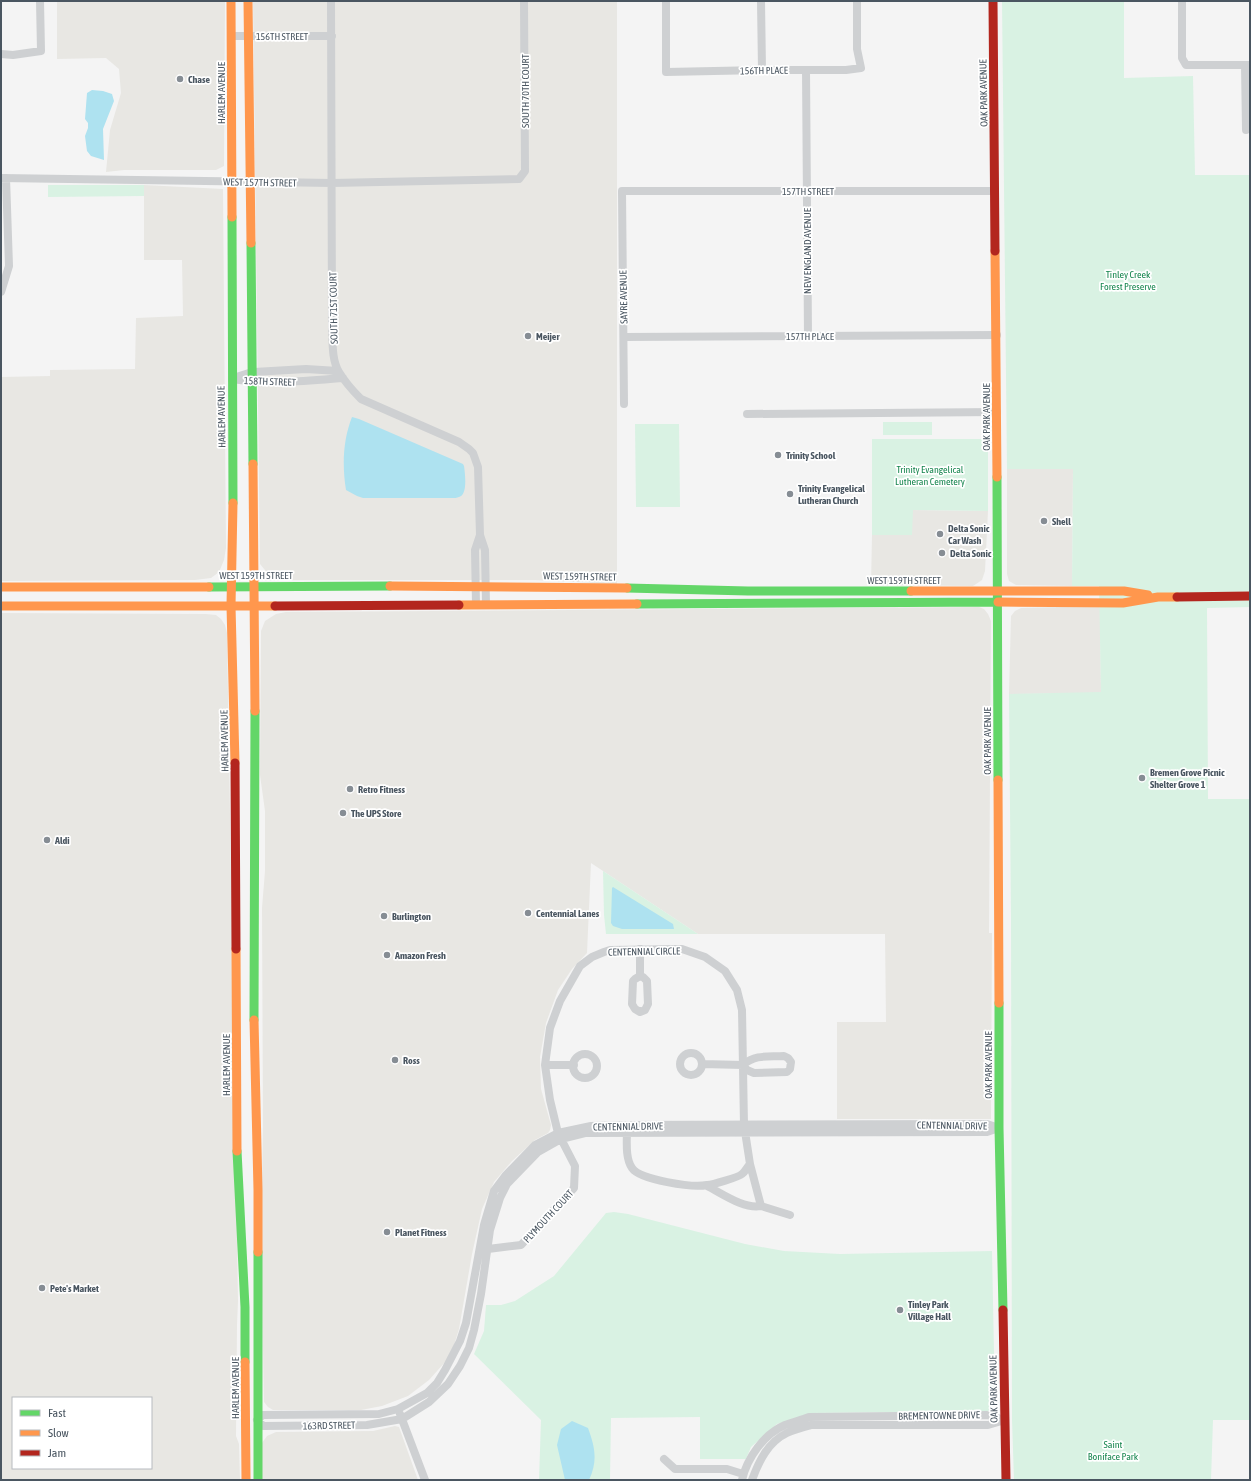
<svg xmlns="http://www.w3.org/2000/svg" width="1251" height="1481" viewBox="0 0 1251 1481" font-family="'Asap Condensed',sans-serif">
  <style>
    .commercial { fill: #e8e7e3; fill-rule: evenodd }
    .green { fill: #d9f2e3 }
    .water { fill: #aee2f0 }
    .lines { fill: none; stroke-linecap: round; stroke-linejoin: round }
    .street { stroke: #ced0d2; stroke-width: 8 }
    .fast { stroke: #63d668; stroke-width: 9 }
    .slow { stroke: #ff974d; stroke-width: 9 }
    .jam { stroke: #b3261e; stroke-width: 9 }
    .poi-dot { fill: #868d94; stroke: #fff; stroke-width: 1.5 }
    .labels { text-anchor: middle; stroke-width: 3.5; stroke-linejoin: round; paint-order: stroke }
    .street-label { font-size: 10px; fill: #4a5661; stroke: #fff }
    .poi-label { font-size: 10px; font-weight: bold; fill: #4a5661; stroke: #fff; text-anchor: start }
    .park-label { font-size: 10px; fill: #17864f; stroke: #fff }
  </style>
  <rect width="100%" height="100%" fill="#f4f4f4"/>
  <path class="commercial" d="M57 1H225L224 166 216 170H124L106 172 110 130 121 93 119 69 106 58 57 59Z
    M253 1H617V584L535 580H288L269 575 260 564Z
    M144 185 223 189 226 548 224 560 219 572 211 578 195 580 1 581V377L50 376V370L135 369 136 318 183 316 182 260H144Z
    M1007 469H1073L1072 586 1016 585 1009 581 1007 574Z
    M912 510 988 511 985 571 982 580 973 586 871 585 872 535H912Z
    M1100 606 1101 693 1009 694 1011 616 1015 611 1021 608Z
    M979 607 984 609 988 614 991 621 989 933H992L991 1119H837V1022H886L885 934H698L591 863 587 953 572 969 558 990 546 1023 540 1057 541 1089 551 1125 550 1130 548 1133 535 1140 512 1161 494 1182 482 1209 472 1254 459 1329 454 1345 446 1361 429 1380 408 1396 382 1406 361 1410H273L268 1407 264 1402 261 1241 263 1126 262 908 265 871V811L260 775 261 631 265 621 276 614 286 612Z
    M1 613 206 614 216 615 221 619 225 625 227 633 238 1301 237 1325 236 1436 239 1444 240 1480H1ZM13 1398H151V1468H13Z
    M395 1426 399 1427 418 1480H262V1443L267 1436 276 1432 373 1431Z"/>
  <path class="green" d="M1002 1H1124V78L1193 76 1195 175H1250V607L1207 608 1208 799H1250V1420H1213L1211 1480H1014L1012 1420 1011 919 1009 694 1101 692 1099 586H1072L1073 469H1007Z
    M48 185H144V196L48 197Z
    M883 422H932V435H883Z
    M635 424H679L680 507H636Z
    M872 439H988V511L913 510 912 535H872Z
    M603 871 698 934H606L604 915Z
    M614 1212 628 1214 745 1244 784 1251 840 1254 992 1251 995 1404 990 1411 811 1413 777 1424 751 1447 746 1459H700V1417L611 1418 610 1480H539L541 1420 474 1354 484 1331 486 1305H501L515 1301 554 1276 606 1213Z"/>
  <path class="water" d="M92 90 103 91 112 94 114 101 103 129 104 160 91 156 87 151 85 136 88 128V123L85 119 87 93Z
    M352 417 359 419 463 464 464 466C465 473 468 495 459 497 457 498 454 498 452 498H363L357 496 346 490C342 465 343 440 352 417Z
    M613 887 673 924 674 929H622L613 926 611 923 612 888Z
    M572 1421 588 1428C595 1447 598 1461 589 1480H565L557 1445 561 1429Z"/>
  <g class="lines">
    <path class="street" d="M331 1 332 325C333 340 331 359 339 372 345 382 353 391 361 399L459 442 469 449 473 453 478 467 480 535 485 550 486 605
      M666 1V72L762 70H846L861 68 857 49V1
      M761 1 762 70
      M1182 1V58L1186 65H1250
      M232 36H332
      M1 54 13 55 41 51 40 1
      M1245 65 1246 130
      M806 70 808 336
      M1 178 332 183 519 179 525 171 524 1
      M1 292 9 266 6 178
      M624 337 997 335
      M233 378 252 372 306 369 338 371
      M232 379C269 385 306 381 343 378
      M624 404 622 191H995
      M747 414 997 412
      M476 605 475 550 480 535
      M640 949V976
      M640 976 643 977 647 981 648 1004 645 1010 640 1012 635 1009 632 1004 633 981 635 979Z
      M680 1064a11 11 0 1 1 22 0a11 11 0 1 1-22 0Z
      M573 1066a12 12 0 1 1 24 0a12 12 0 1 1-24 0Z
      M784 1056 788 1058 791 1062 790 1069 787 1072 754 1073 747 1070 743 1065C756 1054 768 1057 784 1056Z
      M702 1064 743 1065
      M545 1065H574
      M707 1186C723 1194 743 1209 761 1206L750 1164
      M761 1206 790 1215
      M488 1249 521 1245 574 1188 575 1166 558 1133 550 1100 545 1065 550 1028 560 1001 580 966 592 957 604 952 610 950 682 949 705 957 725 971 737 990 742 1010 744 1125 750 1164C747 1167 745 1172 742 1174 739 1177 712 1185 707 1185 693 1188 640 1180 632 1168 625 1158 627 1141 627 1129
      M400 1414 425 1480
      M257 1420 263 1415 379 1414 398 1409 427 1393 437 1383 445 1370 460 1341 466 1323 484 1225 494 1191 506 1175 535 1145 558 1133 591 1126 627 1125 987 1124 999 1128
      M258 1420 263 1426 367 1425 402 1419 429 1402 448 1384 460 1366 469 1348 474 1330 481 1294 490 1230 500 1198 507 1184 538 1152 561 1139 585 1133 987 1132 999 1128
      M664 1459 675 1469H727L743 1474
      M742 1480C747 1458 764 1434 785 1425 793 1422 801 1420 809 1417L987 1415 1005 1420
      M752 1480C759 1461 768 1442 787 1433 795 1429 803 1427 811 1425H988L1005 1420"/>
    <path class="fast" d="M232 217 233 503
      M251 243 253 464
      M997 477 998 780
      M209 587 390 586
      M627 588 748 591H911
      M637 604 998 602
      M999 1003V1128L1003 1310
      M254 1020 255 711
      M237 1151 245 1307V1362
      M258 1252V1480"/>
    <path class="slow" d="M231 1 232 217
      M248 1 251 243
      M995 251 997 477
      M253 464 255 711
      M233 503 231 606 235 763
      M390 586 627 588
      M1 587H209
      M911 591H1124L1148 595
      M998 602 1123 603 1158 597H1177
      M459 605 637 604
      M1 606H275
      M998 780 999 1003
      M236 949 237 1151
      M254 1020 258 1190V1252
      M245 1362 246 1480"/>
    <path class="jam" d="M993 1 995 251
      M1177 597 1250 596
      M275 606 459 605
      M235 763 236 949
      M1003 1310 1006 1480"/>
  </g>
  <g class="poi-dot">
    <circle cx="180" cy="79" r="4"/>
    <circle cx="528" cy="336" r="4"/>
    <circle cx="778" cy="455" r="4"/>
    <circle cx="790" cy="494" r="4"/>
    <circle cx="1044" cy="521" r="4"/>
    <circle cx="940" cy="534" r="4"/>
    <circle cx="942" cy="553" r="4"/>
    <circle cx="1142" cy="778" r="4"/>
    <circle cx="350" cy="789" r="4"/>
    <circle cx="343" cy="813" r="4"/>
    <circle cx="47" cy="840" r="4"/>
    <circle cx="528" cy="913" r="4"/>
    <circle cx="384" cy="916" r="4"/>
    <circle cx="387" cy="955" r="4"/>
    <circle cx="395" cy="1060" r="4"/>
    <circle cx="387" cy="1232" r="4"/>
    <circle cx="42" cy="1288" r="4"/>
    <circle cx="900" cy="1310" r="4"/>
  </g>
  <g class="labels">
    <g class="street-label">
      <text x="282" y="40">156TH STREET</text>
      <text transform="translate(764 70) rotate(-1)" y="4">156TH PLACE</text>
      <text transform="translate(525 91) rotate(-90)" y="4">SOUTH 70TH COURT</text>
      <text transform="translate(221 93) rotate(-90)" y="4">HARLEM AVENUE</text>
      <text transform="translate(983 93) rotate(-91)" y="4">OAK PARK AVENUE</text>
      <text transform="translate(260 182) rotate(1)" y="4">WEST 157TH STREET</text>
      <text x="808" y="195">157TH STREET</text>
      <text transform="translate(807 251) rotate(-90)" y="4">NEW ENGLAND AVENUE</text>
      <text transform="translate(623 297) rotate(-91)" y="4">SAYRE AVENUE</text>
      <text transform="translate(333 308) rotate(-91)" y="4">SOUTH 71ST COURT</text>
      <text x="810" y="340">157TH PLACE</text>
      <text transform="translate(270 381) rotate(2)" y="4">158TH STREET</text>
      <text transform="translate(221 417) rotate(-91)" y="4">HARLEM AVENUE</text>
      <text transform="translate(986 417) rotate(-90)" y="4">OAK PARK AVENUE</text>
      <text x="256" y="579">WEST 159TH STREET</text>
      <text transform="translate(580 576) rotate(1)" y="4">WEST 159TH STREET</text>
      <text x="904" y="584">WEST 159TH STREET</text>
      <text transform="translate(224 741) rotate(-91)" y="4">HARLEM AVENUE</text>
      <text transform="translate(987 741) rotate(-90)" y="4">OAK PARK AVENUE</text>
      <text transform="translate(644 951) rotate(-1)" y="4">CENTENNIAL CIRCLE</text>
      <text transform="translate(226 1065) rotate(-90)" y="4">HARLEM AVENUE</text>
      <text transform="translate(988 1065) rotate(-90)" y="4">OAK PARK AVENUE</text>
      <text transform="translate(952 1125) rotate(1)" y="4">CENTENNIAL DRIVE</text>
      <text transform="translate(628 1126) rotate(-1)" y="4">CENTENNIAL DRIVE</text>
      <text transform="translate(548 1216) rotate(-47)" y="4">PLYMOUTH COURT</text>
      <text transform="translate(235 1388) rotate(-90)" y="4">HARLEM AVENUE</text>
      <text transform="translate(993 1389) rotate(-91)" y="4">OAK PARK AVENUE</text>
      <text transform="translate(939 1415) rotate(-1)" y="4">BREMENTOWNE DRIVE</text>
      <text transform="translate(329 1425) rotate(-1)" y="4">163RD STREET</text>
    </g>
    <g class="poi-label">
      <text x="188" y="83">Chase</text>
      <text x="536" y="340">Meijer</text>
      <text x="786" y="459">Trinity School</text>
      <text x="798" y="492">Trinity Evangelical<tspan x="798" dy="12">Lutheran Church</tspan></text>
      <text x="1052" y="525">Shell</text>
      <text x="948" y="532">Delta Sonic<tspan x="948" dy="12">Car Wash</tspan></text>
      <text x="950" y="557">Delta Sonic</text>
      <text x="1150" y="776">Bremen Grove Picnic<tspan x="1150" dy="12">Shelter Grove 1</tspan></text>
      <text x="358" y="793">Retro Fitness</text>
      <text x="351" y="817">The UPS Store</text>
      <text x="55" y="844">Aldi</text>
      <text x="536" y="917">Centennial Lanes</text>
      <text x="392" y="920">Burlington</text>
      <text x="395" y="959">Amazon Fresh</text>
      <text x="403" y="1064">Ross</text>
      <text x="395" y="1236">Planet Fitness</text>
      <text x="50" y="1292">Pete's Market</text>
      <text x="908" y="1308">Tinley Park<tspan x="908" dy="12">Village Hall</tspan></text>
    </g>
    <g class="park-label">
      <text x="1128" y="278">Tinley Creek<tspan x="1128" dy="12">Forest Preserve</tspan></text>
      <text x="930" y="473">Trinity Evangelical<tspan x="930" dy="12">Lutheran Cemetery</tspan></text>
      <text x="1113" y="1448">Saint<tspan x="1113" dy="12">Boniface Park</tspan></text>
    </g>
  </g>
  <rect width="1251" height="1481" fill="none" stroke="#4a5661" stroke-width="4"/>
  <rect x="12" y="1397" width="140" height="72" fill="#ffffff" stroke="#b7bbc0"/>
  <rect x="20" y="1410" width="20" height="6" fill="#63d668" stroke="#b7bbc0"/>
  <text x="48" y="1417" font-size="12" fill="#4a5661">Fast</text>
  <rect x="20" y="1430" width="20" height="6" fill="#ff974d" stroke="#b7bbc0"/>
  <text x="48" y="1437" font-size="12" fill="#4a5661">Slow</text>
  <rect x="20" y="1450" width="20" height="6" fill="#b3261e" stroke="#b7bbc0"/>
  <text x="48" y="1457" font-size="12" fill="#4a5661">Jam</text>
</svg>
